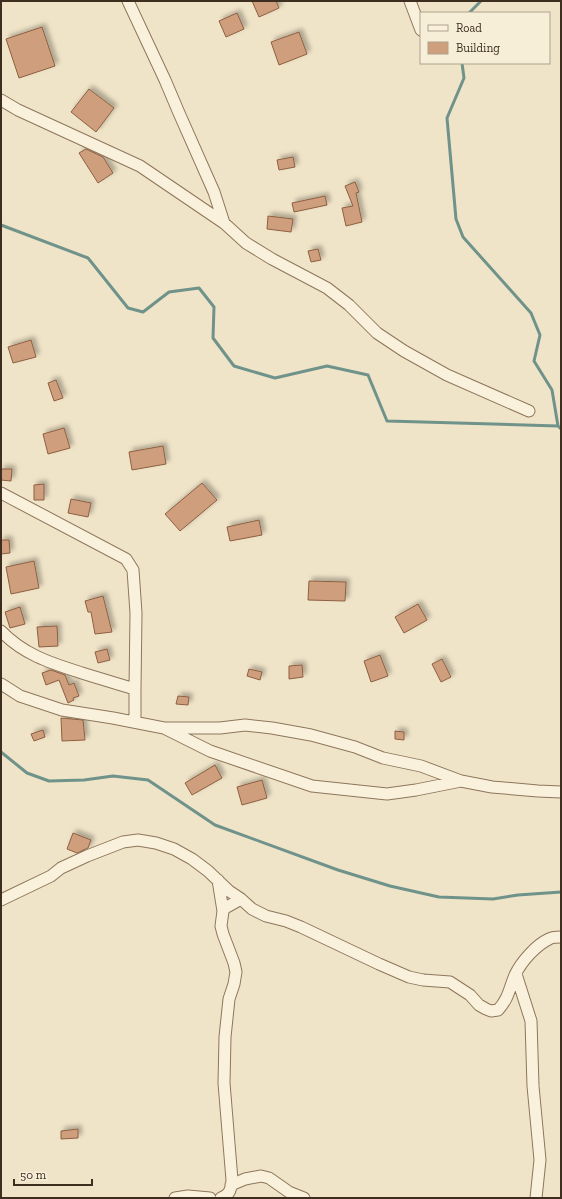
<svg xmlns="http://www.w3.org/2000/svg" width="562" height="1199" viewBox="0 0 562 1199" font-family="'Zilla Slab',serif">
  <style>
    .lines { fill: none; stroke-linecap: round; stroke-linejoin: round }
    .stream { stroke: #6f938a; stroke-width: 3 }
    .building { fill: #cf9f7d; stroke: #8d5f41; filter: url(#shadow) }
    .minor-casing { stroke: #8d765c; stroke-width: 13 }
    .minor { stroke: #faf1dc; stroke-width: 11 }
  </style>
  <defs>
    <filter id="shadow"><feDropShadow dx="3.5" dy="-3.5" stdDeviation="2" flood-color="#0004"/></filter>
  </defs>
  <rect width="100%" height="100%" fill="#f0e4c8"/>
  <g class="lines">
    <path class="stream" d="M469 13 481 1
      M462 63 464 78 447 118 456 219 463 237 531 313 540 335 534 361 552 390 558 426
      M1 225 88 258 128 308 143 312 169 292 199 288 214 307 213 338 234 366 275 378 327 366 368 375 387 421 558 426 561 429
      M1 752 27 773 49 781 84 780 113 776 148 780 215 825 338 870 390 886 439 897 493 899 518 895 561 892"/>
  </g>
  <path class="building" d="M252 1H276L279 8 259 17Z
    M237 13 244 29 226 37 219 21Z
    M42 27 55 66 19 78 6 39Z
    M299 32 307 54 279 65 271 42Z
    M89 89 114 108 96 132 71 112Z
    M86 149 103 157 113 173 98 183 79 153Z
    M293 157 295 167 279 170 277 160Z
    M355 182 359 192 356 193 362 222 346 226 342 208 353 206 345 186Z
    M325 196 327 205 294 212 292 203Z
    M268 216 293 219 291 232 267 229Z
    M318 249 321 260 311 262 308 251Z
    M31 340 36 357 13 363 8 347Z
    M56 380 63 398 54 401 48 383Z
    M64 428 70 448 48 454 43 434Z
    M163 446 166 464 132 470 129 452Z
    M1 469H12L11 481 1 480Z
    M202 483 217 500 180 531 165 514Z
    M44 484V500H34V485Z
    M71 499 91 503 88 517 68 513Z
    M259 520 262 535 230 541 227 527Z
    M1 540H9L10 553 1 554Z
    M34 561 39 588 11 594 6 567Z
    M309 581 346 582 345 601 308 600Z
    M103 596 112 632 95 634 91 612H88L85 601Z
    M418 604 427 620 404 633 395 617Z
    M20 607 25 624 10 628 5 612Z
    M57 626 58 646 39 647 37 627Z
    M107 649 110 660 98 663 95 652Z
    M380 655 388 676 371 682 364 661Z
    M442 659 451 677 441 682 432 664Z
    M302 665 303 677 289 679V666Z
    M249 669 262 672 260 680 247 676Z
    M51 670 65 675 69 685 74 683 79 696 73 698 74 700 68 703 59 680 46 685 42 673Z
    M178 696 189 697 188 705 176 704Z
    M61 718 83 720 85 740 62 741Z
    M43 730 45 737 34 741 31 734Z
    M395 731 404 732V740L395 739Z
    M215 765 222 778 192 795 185 783Z
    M262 780 267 798 242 805 237 787Z
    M73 833 91 840 88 848 77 853 67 849Z
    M78 1129V1138L61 1139V1131Z"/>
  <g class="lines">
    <defs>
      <path id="minor" d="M128 1 165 80 179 113 214 192 224 223
        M410 1 421 30
        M1 100 18 110 140 166 224 223 246 243 272 259 327 288 349 305 377 333 404 351 447 375 529 411
        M1 493 126 559 133 570 136 613 135 689V722
        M1 631C24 655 51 663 82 673 99 678 117 684 135 689
        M1 684 20 696 62 710 113 718 164 728H220L245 725 272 728 311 735 355 747 383 758 421 766 461 781 492 787 538 791 561 792
        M166 729 210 751 312 786 387 794 416 790 461 781
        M218 880 223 911
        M1 900 51 876 61 868 87 856 123 842 138 840 156 843 174 849 192 859 208 871 229 891 241 899 252 909 266 916 286 921 301 927 379 964 409 977 423 980 450 982 470 995 479 1005 486 1009 491 1011 498 1010C509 998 509 989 515 975 521 962 536 945 549 939 552 937 557 937 561 937
        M516 974 531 1021 533 1086 540 1160 536 1198
        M231 1185 245 1179 261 1176 269 1178 289 1192 304 1198
        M175 1198 188 1196 210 1198
        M221 1198C230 1195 231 1189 232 1180L224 1083 225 1037 229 999 234 984 236 972 234 963 223 934 221 926 223 911 225 908 241 899"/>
    </defs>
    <use href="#minor" class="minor-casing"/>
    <use href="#minor" class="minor"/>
  </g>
  <rect width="562" height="1199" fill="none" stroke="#3d2e20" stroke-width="4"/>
  <rect x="420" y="12" width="130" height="52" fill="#f7eed8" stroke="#ada18e"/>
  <rect x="428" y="25" width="20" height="6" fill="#faf1dc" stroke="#ada18e"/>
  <text x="456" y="32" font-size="12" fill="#3d2e20">Road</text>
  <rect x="428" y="42" width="20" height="12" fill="#cf9f7d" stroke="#ada18e"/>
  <text x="456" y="52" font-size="12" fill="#3d2e20">Building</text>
  <path d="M14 1179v6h78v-6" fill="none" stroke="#3d2e20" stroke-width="2"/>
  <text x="20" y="1179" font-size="12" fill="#3d2e20" stroke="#f7eed8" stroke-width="3" paint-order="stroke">50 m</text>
</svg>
